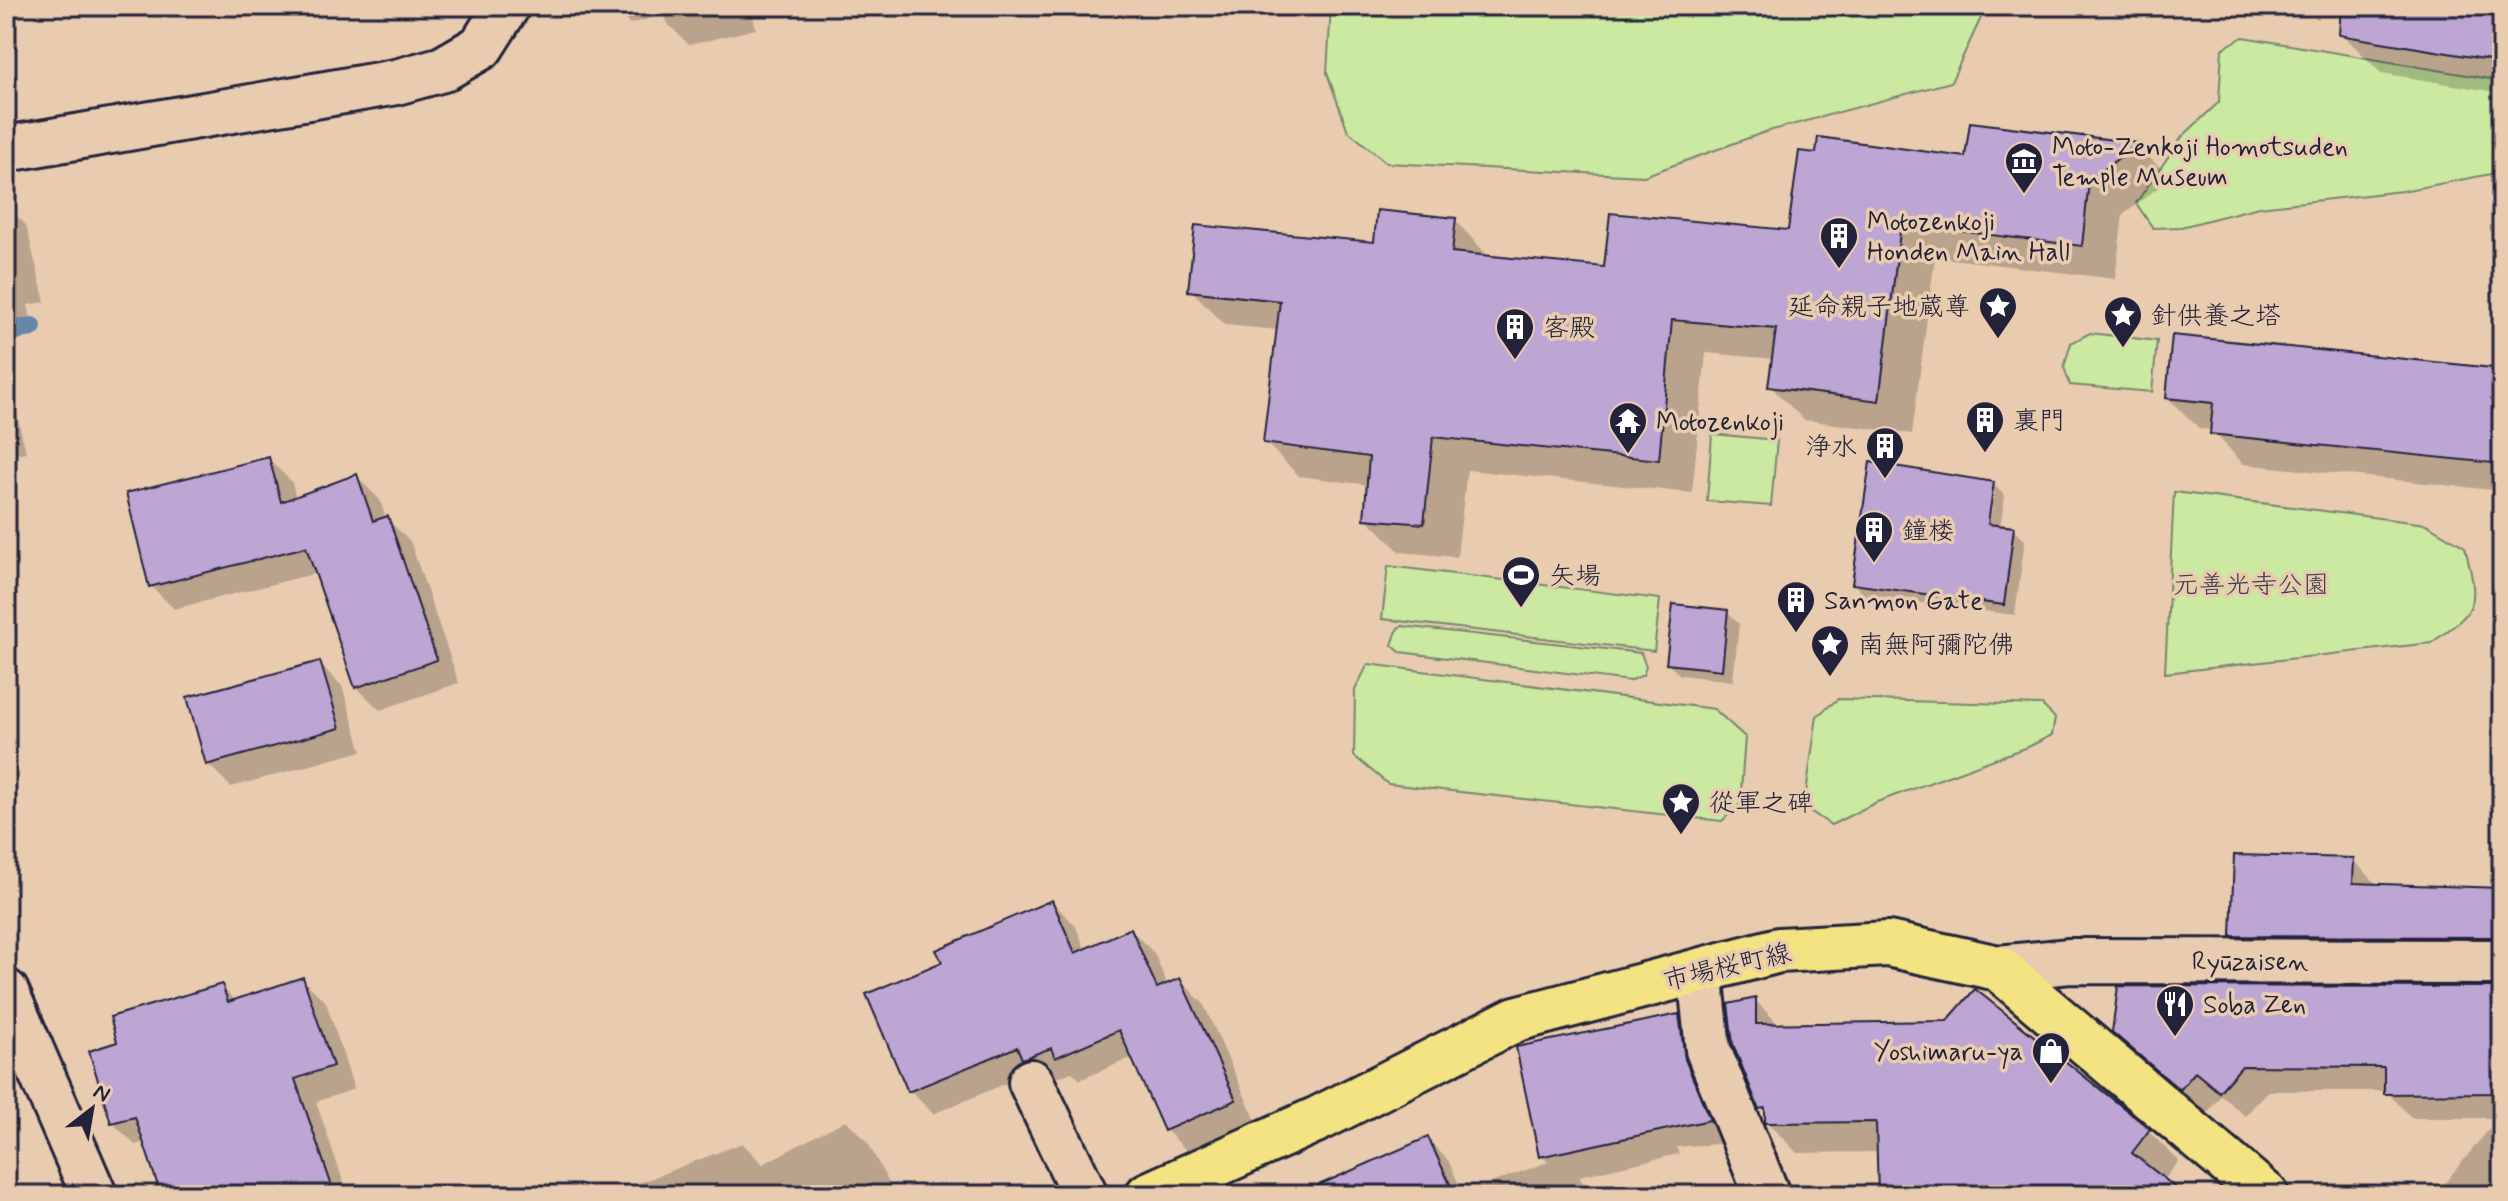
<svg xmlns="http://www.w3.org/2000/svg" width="2508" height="1201" viewBox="0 0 2508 1201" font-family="Mynerve,'Klee One',sans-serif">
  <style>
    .green { fill: #cbe9a1; stroke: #76866e; stroke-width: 2 }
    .shadow { fill: #0003; fill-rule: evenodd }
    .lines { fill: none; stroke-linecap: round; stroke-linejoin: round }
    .stream { stroke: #6687a9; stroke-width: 20 }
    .building { fill: #bea6d4; stroke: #22223b; stroke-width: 2 }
    .minor-casing { stroke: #22223b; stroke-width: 50 }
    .major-casing { stroke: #22223b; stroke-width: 50 }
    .minor { stroke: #e9ccb0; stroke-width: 44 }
    .major { stroke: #f4e382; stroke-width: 44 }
    .labels { text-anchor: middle; stroke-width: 7; stroke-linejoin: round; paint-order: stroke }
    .poi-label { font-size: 26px; fill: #22223b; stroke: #e9ccb0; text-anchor: start }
    .park-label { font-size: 26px; fill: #3b404a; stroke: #e9ccb0 }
    .street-label { font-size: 26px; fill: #22223b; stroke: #e9ccb0 }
  </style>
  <rect width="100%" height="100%" fill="#e9ccb0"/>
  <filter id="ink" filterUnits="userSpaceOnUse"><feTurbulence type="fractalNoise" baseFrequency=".0125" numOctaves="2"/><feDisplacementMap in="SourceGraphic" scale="16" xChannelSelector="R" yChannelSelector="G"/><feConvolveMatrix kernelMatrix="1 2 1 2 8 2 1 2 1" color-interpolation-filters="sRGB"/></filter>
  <g filter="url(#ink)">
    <path class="green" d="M1331 6H1986V7L1951 82 1765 132 1644 176 1387 163 1348 131 1327 73Z
      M2243 37 2502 81V172L2402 191 2259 207 2181 227 2153 228 2136 203 2182 137 2219 102 2222 49Z
      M2090 333 2157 341 2152 392 2070 385 2064 367 2071 343Z
      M1712 434 1777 440 1771 506 1707 501Z
      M2174 492 2426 524 2465 547C2479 606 2480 608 2431 643L2165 673Z
      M1388 566 1660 599 1654 651 1382 619Z
      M1402 626 1641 653 1646 667 1643 675 1630 681 1400 652 1392 645 1398 628Z
      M1368 664 1714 709 1745 737 1740 804 1722 821 1388 784 1354 756 1355 690Z
      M1838 699 2042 705 2055 718 2052 735 2030 746 1877 802 1831 825 1804 807 1817 716Z"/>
    <path class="shadow" d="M612 6H772L752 11 756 29 689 45 666 22 664 15 630 24Z
      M2347 6H2502V93L2381 73 2342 34Z
      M1971 125 2137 145 2170 178 2123 215 2115 279 1935 257 1912 434 1804 420 1770 386 1774 359 1706 353 1692 493 1467 470 1457 557 1400 552 1366 518 1369 485 1299 476 1265 442 1278 330 1225 325 1191 290 1455 220 1489 257 1606 269 1790 233 1967 159Z
      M6 205 26 225 45 302 28 305 32 322 6 328Z
      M6 369 26 452 6 456Z
      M2502 371V491L2243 464 2212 430 2200 429 2168 398Z
      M268 459 292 482 296 499 357 477 380 500 386 518 410 541 459 683 380 710 356 687 317 573 174 609 151 586Z
      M1993 484 2005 496 2000 527 2013 529 2025 540 2015 615 1865 596 1854 584ZM1991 491H1995L1988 534H1984Z
      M1727 612 1739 624 1733 681 1680 675 1668 664Z
      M319 663 342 686 362 751 231 787 208 764Z
      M2502 773V962L2258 961 2233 936 2353 860 2379 886 2491 889Z
      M1052 902 1075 925 1086 951 1131 930 1154 953 1168 986 1180 980 1203 1003 1257 1123 1189 1153 1166 1130 1133 1057 1080 1080 1072 1072 1047 1081 1036 1071 933 1114 910 1090 944 963Z
      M303 980 326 1002 354 1089 316 1102 348 1195H163L146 1142 135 1145 112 1122 119 1043 222 987 237 1002Z
      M2502 989V1195H2435L2498 1118H2412L2386 1091H2268L2245 1116 2221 1095 2207 1114 2114 1031Z
      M1755 1000 1780 1026 2148 1131 2179 1161 2163 1181 2182 1195H1880L1879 1152 1797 1153 1767 1122V1114L1761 1108 1734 1043Z
      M1679 1016 1702 1039 1731 1143 1676 1147 1679 1154 1579 1176 1589 1195H1335L1427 1139 1448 1160 1463 1193 1548 1162 1541 1156Z
      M846 1120 868 1143 895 1195H608L742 1143 763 1164Z
      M6 1149 18 1192 6 1195Z"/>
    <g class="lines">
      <path class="stream" d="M6 332 32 327"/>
    </g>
    <path class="building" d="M2341 6H2502V62L2339 35Z
      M1970 122 2138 143 2089 181 2082 246 1901 224 1879 401 1768 387 1776 329 1672 320 1659 460 1433 437 1424 524 1364 519 1369 457 1263 443 1280 301 1188 291 1195 225 1374 242 1377 210 1456 218 1452 252 1604 267 1610 213 1788 230 1799 151 1816 153 1818 137 1965 157Z
      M2172 335 2502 369V464L2210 434 2213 403 2166 398Z
      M269 457 281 502 357 474 373 521 388 516 437 660 355 688 306 547 149 587 126 493Z
      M1870 462 1994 482 1988 524 2014 527 2004 605 1852 584Z
      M1673 604 1728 610 1722 670 1666 664Z
      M320 661 340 728 206 765 187 697Z
      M2234 855 2354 858 2353 883 2502 888V937L2231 936Z
      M1052 900 1075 953 1131 928 1157 988 1180 978 1236 1100 1164 1131 1119 1030 1055 1058 1051 1048 1022 1059 1017 1047 908 1092 866 994 942 962 936 950Z
      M303 977 333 1066 295 1079 335 1195H161L135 1117 111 1123 89 1051 117 1042 110 1017 222 984 228 1002Z
      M2118 986 2502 987V1093L2384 1094V1067L2242 1066 2219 1092 2195 1072 2180 1090 2112 1032Z
      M1975 989 2150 1129 2132 1153 2185 1195H1878L1876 1122 1765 1123V1108L1759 1109 1733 1044 1728 1004 1756 998V1024L1947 1021Z
      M1679 1014 1685 1059 1710 1120 1539 1157 1516 1047Z
      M1428 1137 1455 1195H1296Z"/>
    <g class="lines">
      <defs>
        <path id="minor" d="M6 149 396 82 443 69 481 47 507 6
          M1998 968 2070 961 2502 962
          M1700 971 1708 1050 1767 1195
          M6 992 94 1195
          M1031 1082 1085 1195"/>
        <path id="major" d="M1148 1195 1320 1118 1516 1019 1779 950 1888 944 1998 968 2266 1195"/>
      </defs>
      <use href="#minor" class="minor-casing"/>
      <use href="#major" class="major-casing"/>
      <use href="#minor" class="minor"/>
      <use href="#major" class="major"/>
    </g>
  </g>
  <defs>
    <symbol id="museum-pin" viewBox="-11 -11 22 30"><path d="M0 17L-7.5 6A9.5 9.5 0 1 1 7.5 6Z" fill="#22223b" stroke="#e9ccb0"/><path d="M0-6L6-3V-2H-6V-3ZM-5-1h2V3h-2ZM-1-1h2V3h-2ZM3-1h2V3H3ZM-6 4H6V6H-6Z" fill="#fff"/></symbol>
    <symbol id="building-pin" viewBox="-11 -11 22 30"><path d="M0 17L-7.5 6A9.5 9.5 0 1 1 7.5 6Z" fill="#22223b" stroke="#e9ccb0"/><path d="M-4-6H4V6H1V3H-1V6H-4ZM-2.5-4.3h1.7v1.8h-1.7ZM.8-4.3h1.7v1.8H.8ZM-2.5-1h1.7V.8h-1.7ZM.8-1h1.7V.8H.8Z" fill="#fff"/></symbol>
    <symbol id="sight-pin" viewBox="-11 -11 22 30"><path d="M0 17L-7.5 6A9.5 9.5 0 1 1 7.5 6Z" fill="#22223b" stroke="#e9ccb0"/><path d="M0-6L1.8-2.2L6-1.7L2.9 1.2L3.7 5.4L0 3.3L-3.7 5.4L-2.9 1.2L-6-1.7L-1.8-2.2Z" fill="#fff"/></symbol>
    <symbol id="temple-pin" viewBox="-11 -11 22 30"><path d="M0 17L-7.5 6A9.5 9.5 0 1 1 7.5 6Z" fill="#22223b" stroke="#e9ccb0"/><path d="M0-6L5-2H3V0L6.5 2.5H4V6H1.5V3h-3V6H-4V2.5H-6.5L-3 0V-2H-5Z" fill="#fff"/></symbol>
    <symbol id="stadium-pin" viewBox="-11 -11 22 30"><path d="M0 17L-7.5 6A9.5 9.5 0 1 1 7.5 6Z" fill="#22223b" stroke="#e9ccb0"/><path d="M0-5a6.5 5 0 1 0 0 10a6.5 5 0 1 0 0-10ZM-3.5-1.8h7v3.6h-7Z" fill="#fff"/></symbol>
    <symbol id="restaurant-pin" viewBox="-11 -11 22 30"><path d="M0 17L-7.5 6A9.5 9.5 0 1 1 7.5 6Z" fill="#22223b" stroke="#e9ccb0"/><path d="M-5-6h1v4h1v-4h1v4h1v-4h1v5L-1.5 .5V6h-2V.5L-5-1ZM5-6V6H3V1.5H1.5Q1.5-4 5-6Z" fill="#fff"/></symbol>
    <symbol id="shop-pin" viewBox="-11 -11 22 30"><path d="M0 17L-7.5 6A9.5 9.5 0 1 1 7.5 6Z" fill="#22223b" stroke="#e9ccb0"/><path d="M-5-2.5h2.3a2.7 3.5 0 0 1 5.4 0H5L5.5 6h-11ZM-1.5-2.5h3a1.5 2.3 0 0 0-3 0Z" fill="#fff"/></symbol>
  </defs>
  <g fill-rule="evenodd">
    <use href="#museum-pin" x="2002" y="139" width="44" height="60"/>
    <use href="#building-pin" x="1817" y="214" width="44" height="60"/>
    <use href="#sight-pin" x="1976" y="284" width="44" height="60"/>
    <use href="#sight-pin" x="2101" y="293" width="44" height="60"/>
    <use href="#building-pin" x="1493" y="305" width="44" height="60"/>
    <use href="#building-pin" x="1963" y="398" width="44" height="60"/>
    <use href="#temple-pin" x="1606" y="399" width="44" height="60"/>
    <use href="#building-pin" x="1863" y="424" width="44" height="60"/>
    <use href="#building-pin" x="1852" y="508" width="44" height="60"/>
    <use href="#stadium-pin" x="1499" y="553" width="44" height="60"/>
    <use href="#building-pin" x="1774" y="578" width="44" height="60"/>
    <use href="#sight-pin" x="1808" y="622" width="44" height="60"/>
    <use href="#sight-pin" x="1659" y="780" width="44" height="60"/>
    <use href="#restaurant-pin" x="2153" y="982" width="44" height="60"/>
    <use href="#shop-pin" x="2029" y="1029" width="44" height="60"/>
  </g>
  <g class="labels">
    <g class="poi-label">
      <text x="2052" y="155">Moto-Zenkoji Homotsuden<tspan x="2052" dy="30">Temple Museum</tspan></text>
      <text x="1867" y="230">Motozenkoji<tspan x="1867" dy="30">Honden Main Hall</tspan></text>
      <text x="1970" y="315" text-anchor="end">延命親子地蔵尊</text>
      <text x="2151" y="324">針供養之塔</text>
      <text x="1543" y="336">客殿</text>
      <text x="2013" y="429">裏門</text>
      <text x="1656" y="430">Motozenkoji</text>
      <text x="1857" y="455" text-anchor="end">浄水</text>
      <text x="1902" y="539">鐘楼</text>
      <text x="1549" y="584">矢場</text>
      <text x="1824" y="609">Sanmon Gate</text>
      <text x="1858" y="653">南無阿彌陀佛</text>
      <text x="1709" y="811">從軍之碑</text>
      <text x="2203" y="1013">Soba Zen</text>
      <text x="2023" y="1060" text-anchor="end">Yoshimaru-ya</text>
    </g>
    <g class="park-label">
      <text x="2251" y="593">元善光寺公園</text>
    </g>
    <g class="street-label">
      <text x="2250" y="970">Ryūzaisen</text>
      <text transform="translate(1727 966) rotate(-13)" y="9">市場桜町線</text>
    </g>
  </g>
  <rect width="2508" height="1201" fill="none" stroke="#e9ccb0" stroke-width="32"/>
  <rect x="16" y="16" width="2476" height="1169" fill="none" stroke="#22223b" stroke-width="3" filter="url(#ink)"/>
  <g transform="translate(92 1109) rotate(31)" stroke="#e9ccb0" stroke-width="6" paint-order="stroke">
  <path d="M0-6L14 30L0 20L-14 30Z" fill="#22223b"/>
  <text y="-12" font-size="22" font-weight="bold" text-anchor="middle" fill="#22223b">N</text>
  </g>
</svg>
